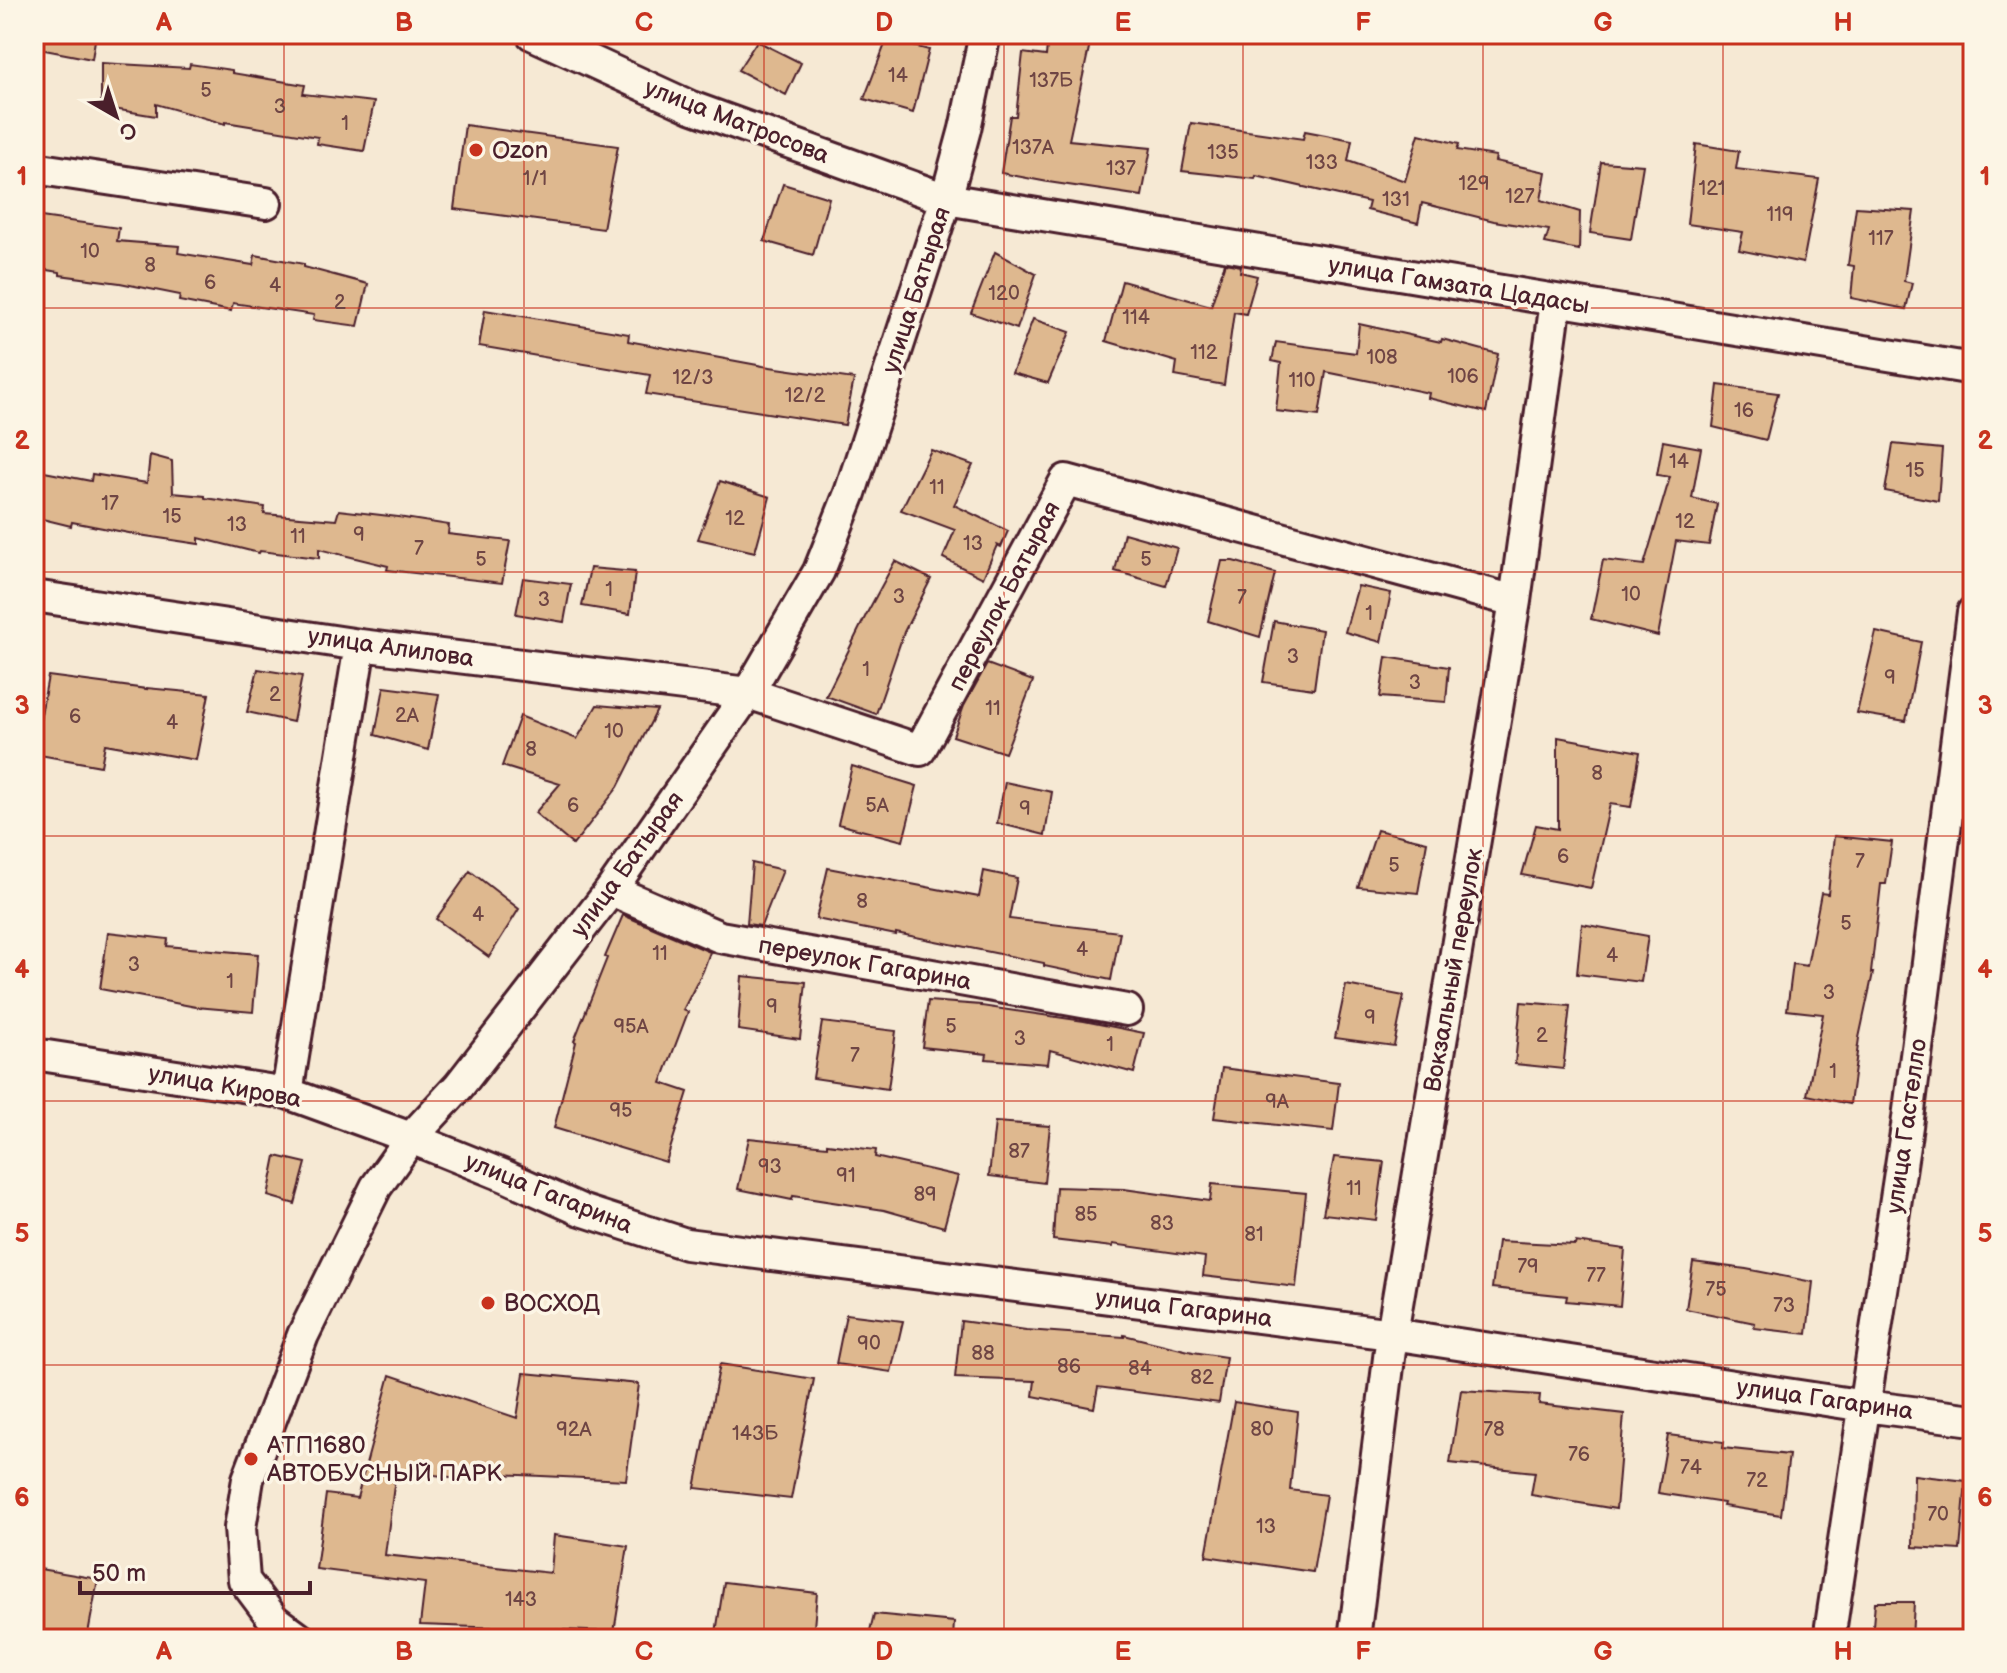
<svg xmlns="http://www.w3.org/2000/svg" width="2007" height="1673" viewBox="0 0 2007 1673" font-family="'Balsamiq Sans',sans-serif">
  <style>
    .building { fill: #deb88f; stroke: #4a1f2b; stroke-width: 2 }
    .lines { fill: none; stroke-linecap: round; stroke-linejoin: round }
    .street-casing { stroke: #4a1f2b; stroke-width: 36 }
    .street { stroke: #fcf5e5; stroke-width: 30 }
    .grid { fill: none; stroke: #c8321e; stroke-width: 2; stroke-opacity: 0.55 }
    .poi-dot { fill: #c8321e; stroke: #fcf5e5; stroke-width: 3 }
    .labels { text-anchor: middle; stroke-width: 7; stroke-linejoin: round; paint-order: stroke }
    .number-label { font-size: 20px; fill: #6f4544 }
    .street-label { font-size: 24px; fill: #4a1f2b; stroke: #fcf5e5 }
    .poi-label { font-size: 24px; fill: #4a1f2b; stroke: #fcf5e5; text-anchor: start }
    .neatline { fill: none; stroke: #c8321e; stroke-width: 3 }
    .grid-label { font-size: 26px; text-anchor: middle; font-weight: bold; fill: #c8321e }
  </style>
  <rect width="100%" height="100%" fill="#f6e9d4"/>
  <filter id="ink" filterUnits="userSpaceOnUse"><feTurbulence type="fractalNoise" baseFrequency=".0125" numOctaves="2"/><feDisplacementMap in="SourceGraphic" scale="16" xChannelSelector="R" yChannelSelector="G"/><feConvolveMatrix kernelMatrix="1 2 1 2 8 2 1 2 1" color-interpolation-filters="sRGB"/></filter>
  <g filter="url(#ink)">
    <path class="building" d="M34 34H96L92 59 34 48Z
      M1048 34H1092L1069 140 1151 148 1142 196 1048 182 1001 173 1010 116H1016L1023 53 1046 56Z
      M887 39 929 50 913 113 864 99Z
      M757 41 801 63 786 95 738 70Z
      M101 63 189 68 190 64 232 70V73L305 85 303 94 374 102 364 151 317 144 318 137 225 122V124L156 104V116L101 107Z
      M1191 123 1303 139 1305 131 1352 140 1348 161 1405 181 1419 134 1459 144 1457 150 1496 156 1495 161 1546 172 1541 200 1580 212 1579 250 1545 243 1549 230 1494 221 1422 203 1418 223 1367 210 1369 202 1256 176 1255 179 1182 171Z
      M465 125 618 146 603 229 454 209Z
      M1696 144 1739 151 1736 169 1819 179 1803 263 1739 250 1743 232 1687 224Z
      M1601 162 1643 165 1631 239 1590 233Z
      M783 184 829 198 813 255 764 241Z
      M1856 207 1914 211 1904 281 1912 283 1906 309 1851 298 1854 266 1848 265Z
      M34 216 119 228 117 241 179 246 178 253 253 265 255 255 304 264V267L368 284 358 326 313 320 314 315 233 303 231 311 179 301 180 295 120 283 60 275V272L34 268Z
      M995 252 1036 274 1017 329 971 313Z
      M1225 263 1241 266 1240 272 1257 276 1246 314 1234 312 1224 385 1175 376 1177 362 1106 341 1122 281 1211 306Z
      M485 310 629 334 628 341 763 366 854 379 845 425 646 394 650 375 479 346Z
      M1033 319 1070 332 1048 383 1012 373Z
      M1359 324 1441 342 1442 339 1498 354 1486 412 1428 398 1429 393 1326 372 1319 416 1276 411 1281 363 1272 361 1276 342 1356 353Z
      M1718 385 1778 393 1766 440 1713 427Z
      M1663 441 1701 448 1692 498 1717 504 1709 545 1676 541 1658 636 1591 619 1603 560 1644 565 1670 477 1657 475Z
      M1893 444 1942 449 1938 501 1885 491Z
      M931 450 973 465 954 505 1008 531 1001 547 997 545 983 578 943 558 955 530 901 510Z
      M150 455 172 461 173 493 205 496V498L265 507 264 514 336 520 339 510 398 517 449 525 448 534 510 541 502 583 387 570 388 566 319 549V558L260 551 259 553 199 538V544L139 535 72 522 71 526 34 517V470L91 481 92 474 147 483Z
      M720 481 770 497 755 552 698 539Z
      M1124 533 1177 548 1166 586 1115 571Z
      M895 561 931 579 904 632 876 714 826 696 867 613Z
      M1222 561H1233L1275 573 1260 637 1208 621Z
      M590 568 635 572 630 614 582 606Z
      M523 578 571 584 564 622 516 614Z
      M1358 586 1391 593 1381 642 1345 632Z
      M1274 621 1322 630 1314 689 1263 682Z
      M1876 632 1921 642 1906 721 1857 713Z
      M1386 657 1449 667 1446 702 1380 697Z
      M987 664 1033 681 1005 753 953 736 964 706Z
      M258 669 302 676 293 722 247 712Z
      M48 676 147 689V688L209 694 196 760 105 744 101 766 34 754Z
      M384 687 439 694 428 750 375 735Z
      M597 705 657 710 618 787 573 845 535 813 560 784 502 766 520 716 577 739Z
      M1558 737 1640 752 1631 807 1610 804 1591 888 1522 875 1536 825 1558 829Z
      M852 766 917 786 903 841 838 824Z
      M1005 782 1052 792 1045 835 997 823Z
      M1377 830 1427 842 1418 893 1358 887Z
      M1834 836 1892 842 1886 884H1881L1871 973H1873L1859 1038 1850 1104 1807 1095 1823 1014 1787 1010 1793 964 1807 966 1821 893 1828 894Z
      M752 863 783 870 761 926 747 924Z
      M828 868 979 897 984 871 1017 878 1009 919 1120 932 1111 980 1044 966V963L896 933V935L816 919Z
      M470 871 519 909 489 957 436 919Z
      M623 915 710 952 703 971 683 1010 688 1012 661 1083 688 1092 666 1162 554 1128 576 1042 574 1041 607 958 605 957Z
      M1582 924 1648 936 1641 982 1577 974Z
      M108 932 168 939 167 946 258 954 253 1012 196 1007 100 989Z
      M742 976 806 982 800 1039 738 1030Z
      M1346 985 1404 996 1394 1046 1335 1038Z
      M928 1001 981 1005V1006L1084 1021 1144 1033 1134 1073 1050 1050 1048 1064 986 1059 987 1054 922 1047Z
      M1521 1002 1570 1006 1563 1069 1515 1064Z
      M822 1022 896 1031 888 1089 813 1078Z
      M1222 1068 1339 1083 1333 1131 1214 1118Z
      M995 1122 1050 1126 1044 1183 989 1176Z
      M749 1138 827 1146V1144L876 1150 875 1157 958 1176 944 1227 884 1210 793 1196 792 1200 738 1189Z
      M276 1156 306 1163 295 1204 268 1196Z
      M1334 1157 1384 1162 1376 1220 1323 1214Z
      M1212 1184 1306 1193 1296 1287 1203 1276 1205 1257 1113 1244 1112 1247 1053 1240 1056 1187 1124 1189 1210 1201Z
      M1498 1241 1575 1245 1576 1242 1625 1249 1620 1306 1566 1301 1567 1296 1492 1288Z
      M1693 1262 1746 1269 1813 1282 1807 1334 1754 1328 1755 1323 1686 1309Z
      M846 1314 903 1321 891 1372 836 1364Z
      M961 1321 1026 1330 1124 1337V1335L1193 1352 1226 1357 1219 1403 1098 1387 1094 1408 1033 1396 1035 1381 955 1378Z
      M720 1364 814 1379 791 1499 695 1488Z
      M524 1373 639 1384 626 1480 475 1473 473 1480 396 1470 385 1555 551 1573 554 1535 628 1546 614 1632 420 1625 425 1583 316 1569 326 1494 357 1498 390 1375 517 1418Z
      M1461 1390 1540 1395 1539 1404 1624 1414 1616 1509 1531 1495 1535 1472 1450 1463Z
      M1234 1402 1298 1412 1290 1490 1326 1495 1313 1572 1206 1556Z
      M1668 1435 1724 1442 1723 1448 1789 1455 1781 1515 1723 1506 1724 1503 1658 1493Z
      M1914 1475 1966 1481 1960 1550 1913 1547Z
      M34 1568 98 1579 87 1639H34Z
      M724 1582 817 1593 813 1639H715Z
      M1875 1602H1914L1912 1639 1872 1638Z
      M874 1614 954 1622 953 1639H868Z"/>
    <g class="lines">
      <defs>
        <path id="street" d="M532 34 691 107 946 199 1973 369
          M34 168 266 203
          M34 596 360 645 748 693 920 750 1066 480 1515 601
          M611 890 720 937 1127 1010
          M34 1054 287 1093 411 1138 505 1176 581 1210 686 1244 1392 1334 1865 1406 1973 1420
          M287 1093 360 645
          M300 1639 274 1620 244 1580 240 1528 248 1479 303 1335 376 1187 411 1138 459 1086 611 890 748 693 819 571 850 493 946 199 965 129 985 34
          M1354 1639 1392 1334 1515 601 1556 301
          M1829 1639 1907 1126 1973 612"/>
      </defs>
      <use href="#street" class="street-casing"/>
      <use href="#street" class="street"/>
    </g>
  </g>
  <path class="grid" d="M284 34V1639M524 34V1639M764 34V1639M1004 34V1639M1243 34V1639M1483 34V1639M1723 34V1639M34 308H1973M34 572H1973M34 836H1973M34 1101H1973M34 1365H1973"/>
  <g class="poi-dot">
    <circle cx="476" cy="150" r="8"/>
    <circle cx="488" cy="1303" r="8"/>
    <circle cx="251" cy="1459" r="8"/>
  </g>
  <g class="labels">
    <g class="number-label">
      <text x="898" y="82">14</text>
      <text x="1051" y="87">137Б</text>
      <text x="206" y="97">5</text>
      <text x="280" y="113">3</text>
      <text x="345" y="130">1</text>
      <text x="1033" y="154">137А</text>
      <text x="1223" y="159">135</text>
      <text x="1322" y="169">133</text>
      <text x="1121" y="175">137</text>
      <text x="535" y="185">1/1</text>
      <text x="1474" y="190">129</text>
      <text x="1712" y="195">121</text>
      <text x="1520" y="203">127</text>
      <text x="1396" y="206">131</text>
      <text x="1780" y="221">119</text>
      <text x="1881" y="245">117</text>
      <text x="90" y="258">10</text>
      <text x="150" y="272">8</text>
      <text x="210" y="289">6</text>
      <text x="275" y="292">4</text>
      <text x="1004" y="300">120</text>
      <text x="340" y="309">2</text>
      <text x="1136" y="324">114</text>
      <text x="1204" y="359">112</text>
      <text x="1382" y="364">108</text>
      <text x="1463" y="383">106</text>
      <text x="693" y="384">12/3</text>
      <text x="1302" y="387">110</text>
      <text x="805" y="402">12/2</text>
      <text x="1744" y="417">16</text>
      <text x="1679" y="468">14</text>
      <text x="1915" y="477">15</text>
      <text x="937" y="494">11</text>
      <text x="110" y="510">17</text>
      <text x="172" y="523">15</text>
      <text x="735" y="525">12</text>
      <text x="1685" y="528">12</text>
      <text x="237" y="531">13</text>
      <text x="359" y="541">9</text>
      <text x="298" y="543">11</text>
      <text x="973" y="550">13</text>
      <text x="419" y="555">7</text>
      <text x="481" y="566">5</text>
      <text x="1146" y="566">5</text>
      <text x="609" y="596">1</text>
      <text x="1631" y="601">10</text>
      <text x="899" y="603">3</text>
      <text x="1242" y="604">7</text>
      <text x="544" y="606">3</text>
      <text x="1369" y="620">1</text>
      <text x="1293" y="663">3</text>
      <text x="866" y="676">1</text>
      <text x="1890" y="684">9</text>
      <text x="1415" y="689">3</text>
      <text x="275" y="701">2</text>
      <text x="993" y="715">11</text>
      <text x="407" y="722">2А</text>
      <text x="75" y="723">6</text>
      <text x="172" y="729">4</text>
      <text x="614" y="738">10</text>
      <text x="531" y="756">8</text>
      <text x="1597" y="780">8</text>
      <text x="573" y="812">6</text>
      <text x="877" y="812">5А</text>
      <text x="1025" y="815">9</text>
      <text x="1563" y="863">6</text>
      <text x="1860" y="868">7</text>
      <text x="1394" y="872">5</text>
      <text x="862" y="908">8</text>
      <text x="478" y="921">4</text>
      <text x="1846" y="930">5</text>
      <text x="1082" y="956">4</text>
      <text x="660" y="960">11</text>
      <text x="1612" y="962">4</text>
      <text x="134" y="971">3</text>
      <text x="230" y="988">1</text>
      <text x="1829" y="999">3</text>
      <text x="772" y="1013">9</text>
      <text x="1370" y="1024">9</text>
      <text x="631" y="1033">95А</text>
      <text x="951" y="1033">5</text>
      <text x="1542" y="1042">2</text>
      <text x="1020" y="1045">3</text>
      <text x="1110" y="1051">1</text>
      <text x="855" y="1062">7</text>
      <text x="1833" y="1078">1</text>
      <text x="1277" y="1108">9А</text>
      <text x="621" y="1117">95</text>
      <text x="1019" y="1158">87</text>
      <text x="770" y="1173">93</text>
      <text x="846" y="1182">91</text>
      <text x="1354" y="1195">11</text>
      <text x="925" y="1201">89</text>
      <text x="1086" y="1221">85</text>
      <text x="1162" y="1230">83</text>
      <text x="1254" y="1241">81</text>
      <text x="1528" y="1273">79</text>
      <text x="1596" y="1282">77</text>
      <text x="1716" y="1296">75</text>
      <text x="1784" y="1312">73</text>
      <text x="869" y="1350">90</text>
      <text x="983" y="1360">88</text>
      <text x="1069" y="1373">86</text>
      <text x="1140" y="1375">84</text>
      <text x="1202" y="1384">82</text>
      <text x="574" y="1436">92А</text>
      <text x="1262" y="1436">80</text>
      <text x="1494" y="1436">78</text>
      <text x="755" y="1440">143Б</text>
      <text x="1579" y="1461">76</text>
      <text x="1691" y="1474">74</text>
      <text x="1757" y="1487">72</text>
      <text x="1938" y="1521">70</text>
      <text x="1266" y="1533">13</text>
      <text x="521" y="1606">143</text>
    </g>
    <g class="street-label">
      <text transform="translate(737 121) rotate(21)" y="8">улица Матросова</text>
      <text transform="translate(1459 285) rotate(9)" y="8">улица Гамзата Цадасы</text>
      <text transform="translate(916 290) rotate(-72)" y="8">улица Батырая</text>
      <text transform="translate(1004 596) rotate(-62)" y="8">переулок Батырая</text>
      <text transform="translate(391 647) rotate(8)" y="8">улица Алилова</text>
      <text transform="translate(627 864) rotate(-54)" y="8">улица Батырая</text>
      <text transform="translate(865 963) rotate(10)" y="8">переулок Гагарина</text>
      <text transform="translate(1453 970) rotate(-80)" y="8">Вокзальный переулок</text>
      <text transform="translate(225 1086) rotate(10)" y="8">улица Кирова</text>
      <text transform="translate(1906 1126) rotate(-82)" y="8">улица Гастелло</text>
      <text transform="translate(549 1193) rotate(22)" y="8">улица Гагарина</text>
      <text transform="translate(1184 1308) rotate(7)" y="8">улица Гагарина</text>
      <text transform="translate(1825 1399) rotate(8)" y="8">улица Гагарина</text>
    </g>
    <g class="poi-label">
      <text x="492" y="158">Ozon</text>
      <text x="504" y="1311">ВОСХОД</text>
      <text x="267" y="1453">АТП1680<tspan x="267" dy="28">АВТОБУСНЫЙ ПАРК</tspan></text>
    </g>
  </g>
  <rect width="2007" height="1673" fill="none" stroke="#fcf5e5" stroke-width="88"/>
  <g transform="translate(116 116) rotate(141)" stroke="#fcf5e5" stroke-width="6" paint-order="stroke">
  <path d="M0-6L14 30L0 20L-14 30Z" fill="#4a1f2b"/>
  <text y="-12" font-size="22" font-weight="bold" text-anchor="middle" fill="#4a1f2b">С</text>
  </g>
  <path d="M80 1581v12h230v-12" fill="none" stroke="#4a1f2b" stroke-width="4"/>
  <text x="92" y="1581" font-size="24" fill="#4a1f2b" stroke="#fcf5e5" stroke-width="6" paint-order="stroke">50 m</text>
  <rect x="44" y="44" width="1919" height="1585" class="neatline"/>
  <g class="grid-label">
    <text x="164" y="31">A</text>
    <text x="404" y="31">B</text>
    <text x="644" y="31">C</text>
    <text x="884" y="31">D</text>
    <text x="1123" y="31">E</text>
    <text x="1363" y="31">F</text>
    <text x="1603" y="31">G</text>
    <text x="1843" y="31">H</text>
    <text x="22" y="185">1</text>
    <text x="1985" y="185">1</text>
    <text x="22" y="449">2</text>
    <text x="1985" y="449">2</text>
    <text x="22" y="714">3</text>
    <text x="1985" y="714">3</text>
    <text x="22" y="978">4</text>
    <text x="1985" y="978">4</text>
    <text x="22" y="1242">5</text>
    <text x="1985" y="1242">5</text>
    <text x="22" y="1506">6</text>
    <text x="1985" y="1506">6</text>
    <text x="164" y="1660">A</text>
    <text x="404" y="1660">B</text>
    <text x="644" y="1660">C</text>
    <text x="884" y="1660">D</text>
    <text x="1123" y="1660">E</text>
    <text x="1363" y="1660">F</text>
    <text x="1603" y="1660">G</text>
    <text x="1843" y="1660">H</text>
  </g>
</svg>
